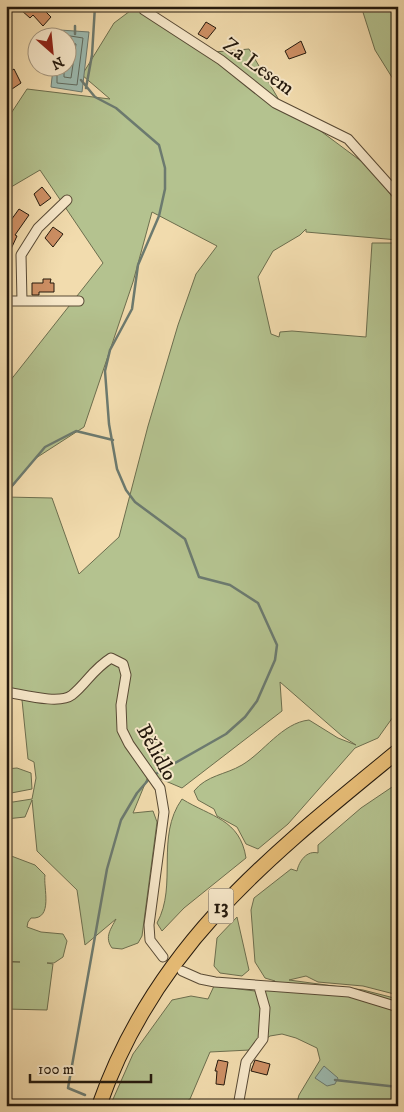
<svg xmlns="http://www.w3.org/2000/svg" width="404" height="1112" viewBox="0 0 404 1112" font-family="'IM FELL DW Pica',serif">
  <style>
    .green { fill: #b4c28f; stroke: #6c6e4e }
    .water { fill: #9cbab0; stroke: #6c7a6f }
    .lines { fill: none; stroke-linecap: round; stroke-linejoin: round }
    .shore { stroke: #606a5e; stroke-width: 1 }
    .stream { stroke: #6c7a6f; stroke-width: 2.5 }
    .building { fill: #ce9065; stroke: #24190d }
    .street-casing { stroke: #584a35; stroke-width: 11 }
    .primary-casing { stroke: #24190d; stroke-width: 16 }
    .street { stroke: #f7e8ca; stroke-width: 9 }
    .primary { stroke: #e9be77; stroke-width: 14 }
    .labels { text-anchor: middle; stroke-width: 4; stroke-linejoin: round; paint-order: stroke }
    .shield { fill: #f7e8ca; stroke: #635746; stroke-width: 1 }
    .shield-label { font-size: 20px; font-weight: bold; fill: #24190d }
    .street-label { font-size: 21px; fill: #24190d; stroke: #f7e8ca }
  </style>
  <rect width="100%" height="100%" fill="#f2dcae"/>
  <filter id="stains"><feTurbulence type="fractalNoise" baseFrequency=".004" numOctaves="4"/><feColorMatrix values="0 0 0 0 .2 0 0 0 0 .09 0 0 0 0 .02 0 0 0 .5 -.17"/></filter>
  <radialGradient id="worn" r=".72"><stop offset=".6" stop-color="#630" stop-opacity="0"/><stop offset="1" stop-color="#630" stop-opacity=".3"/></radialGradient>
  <path class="green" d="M361 6H398V87L375 50Z
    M134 8 203 53 249 49 279 100 369 167 398 204V240L306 232V229L300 235 273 251 258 277 271 334 279 337 280 332 292 331 366 337 372 243H398V710L378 738 355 748 288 824 258 849 246 844 237 827 217 816 214 809 198 800 194 791C207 775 225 775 242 765 264 752 282 723 309 720L338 738 356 745 342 736 280 682 282 711 182 788 149 774 133 813 153 811 157 822 142 936 138 943 122 949 112 948C104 937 111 929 116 919L85 945 77 890 37 851 32 800 25 817 6 819V800L13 802 32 799 36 778 34 762 28 759 22 700 6 692V497L52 498 79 574 119 537 148 426 178 325 196 274 217 246 152 212 133 282 84 427 36 458 6 494V386L103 263 40 170 6 190V121L27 89 110 99 82 75 114 23Z
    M17 768 31 773 32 789 6 794V769Z
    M398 783V995L363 986 318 982 306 976 289 980 363 990 398 999V1106H296L299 1095 320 1060 317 1048 296 1038 282 1034 270 1036 250 1050 210 1052 190 1099 179 1106H110L133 1054 172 1000 191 996 208 999 214 986 255 991 275 981 265 978 255 962 251 910 254 898 291 869 297 871C299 861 307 850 318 853V845L361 808Z
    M182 799C211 817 240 819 246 858L184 908 162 931 157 923C178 885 155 837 182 799Z
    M6 854 35 865 45 875C43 887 54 920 31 918L28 922 27 927 41 932 63 934 67 941 63 957 54 963H47L53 964 47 1010 6 1009V962H20L6 961Z
    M237 917 249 970 242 976 220 973 214 966 217 938Z"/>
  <path class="water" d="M60 30 89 32 82 92 51 87 53 68H68V38L55 37Z
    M324 1066 338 1078 335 1084 327 1086 315 1078Z"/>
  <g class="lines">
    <path class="shore" d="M57 68V83L77 85 83 38 64 35 61 38
      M64 68V77L71 78 76 44 68 42"/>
    <path class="stream" d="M75 34V26
      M81 80 95 97 116 108 159 145 165 168V189L159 216 138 265 132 309 110 350 105 371 109 424 117 469 126 490 135 502 185 539 199 577 230 585 258 603 277 645 275 660 257 701 245 717 226 734 154 775
      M86 88 92 55 95 6
      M6 493 45 447 76 431 113 440
      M335 1080 398 1087
      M85 1095 68 1088 107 869 121 820 137 793 150 778"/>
  </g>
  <path class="building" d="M25 6H40L51 17 43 26 33 15 30 18 21 10Z
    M206 22 216 28 207 39 198 34Z
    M301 41 306 53 289 59 285 51Z
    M14 69 21 83 9 91 6 86V74Z
    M42 187 51 198 40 206 34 194Z
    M19 209 29 215 15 235 17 236 11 249 6 247V227Z
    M53 227 63 234 53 247 45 238Z
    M43 279H51L50 283H54V292H39V295H32V283H43Z
    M218 1060 228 1062 224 1085 216 1084 217 1071H215Z
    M255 1060 270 1064 267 1075 251 1071Z"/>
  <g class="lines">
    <defs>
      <path id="street" d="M142 6 144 10 221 60 275 103 348 139 398 195
        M6 301H79
        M22 301 21 255 38 228 67 200
        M6 692C21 694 59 705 72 695 87 683 92 670 111 658L123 664 126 675 121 705 122 730 129 744 160 788 164 812 149 925 150 940 163 957
        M182 971 200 979 215 982 349 992 398 1007
        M238 1106 246 1062 263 1039 265 1008 259 987"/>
      <path id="primary" d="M99 1106C155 945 271 855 398 751"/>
    </defs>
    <use href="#street" class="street-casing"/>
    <use href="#primary" class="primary-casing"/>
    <use href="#street" class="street"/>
    <use href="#primary" class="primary"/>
  </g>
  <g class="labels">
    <rect class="shield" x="208.5" y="888.5" width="25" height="35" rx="4"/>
    <g class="shield-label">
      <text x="221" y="913">13</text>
    </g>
    <g class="street-label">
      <text transform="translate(259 66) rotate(36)" y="7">Za Lesem</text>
      <text transform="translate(157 752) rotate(61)" y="7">Bělidlo</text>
    </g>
  </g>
  <rect width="404" height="1112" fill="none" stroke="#f2dcae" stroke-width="25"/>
  <rect x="8" y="8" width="389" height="1097" fill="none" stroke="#24190d" stroke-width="2.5"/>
  <rect x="12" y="12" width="379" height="1087" fill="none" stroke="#24190d"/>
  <g transform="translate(52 52) rotate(153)"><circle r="24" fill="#f7e8ca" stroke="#a3957e"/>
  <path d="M0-4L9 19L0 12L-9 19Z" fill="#8f2418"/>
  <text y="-8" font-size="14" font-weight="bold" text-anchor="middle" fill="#24190d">N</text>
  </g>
  <path d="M30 1074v8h121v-8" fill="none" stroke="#24190d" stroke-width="2.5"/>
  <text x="38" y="1074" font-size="15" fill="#24190d" stroke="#f7e8ca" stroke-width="4" paint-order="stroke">100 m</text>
  <rect width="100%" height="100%" filter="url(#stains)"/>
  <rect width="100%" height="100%" fill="url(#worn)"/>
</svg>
